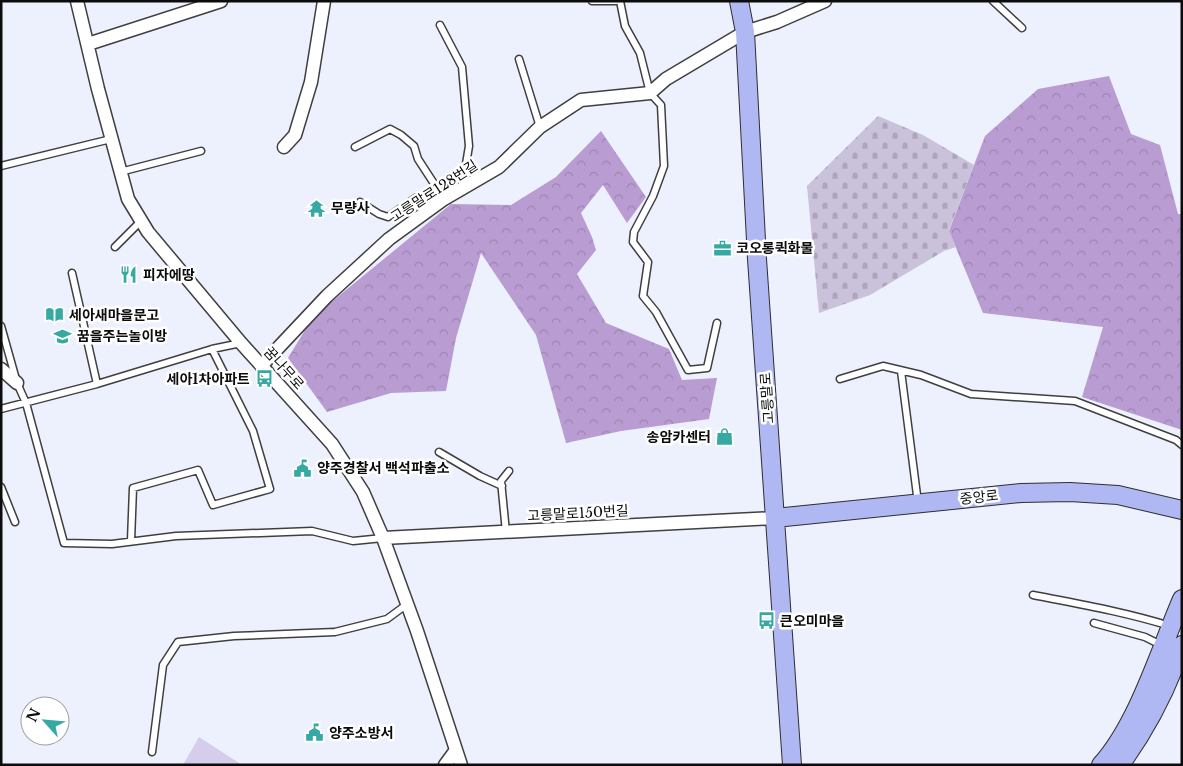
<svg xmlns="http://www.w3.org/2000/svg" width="1183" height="766" viewBox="0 0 1183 766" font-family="'Libre Baskerville','Noto Sans KR',serif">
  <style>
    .forest { fill: url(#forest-crowns) }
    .cemetery { fill: url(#cemetery-stones) }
    .pitch { fill: #d6cceb }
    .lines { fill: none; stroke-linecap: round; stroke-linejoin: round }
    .lane-casing { stroke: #3f3f3f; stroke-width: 9 }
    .street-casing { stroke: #3f3f3f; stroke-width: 15 }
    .secondary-casing { stroke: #2e2e2e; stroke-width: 20 }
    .lane { stroke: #fff; stroke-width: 6 }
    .street { stroke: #fff; stroke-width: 12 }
    .secondary { stroke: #b0b8f4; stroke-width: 18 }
    .labels { text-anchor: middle; stroke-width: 5; stroke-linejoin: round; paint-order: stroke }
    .street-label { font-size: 14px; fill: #0c0c0c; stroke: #fff }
    .poi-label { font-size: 14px; font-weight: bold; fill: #0c0c0c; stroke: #fff; text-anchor: start }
  </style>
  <defs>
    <pattern id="forest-crowns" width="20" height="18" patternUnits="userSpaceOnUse" patternTransform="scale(1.25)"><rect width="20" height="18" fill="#b99cd1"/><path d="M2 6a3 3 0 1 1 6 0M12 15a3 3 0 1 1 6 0" fill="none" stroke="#9e85b2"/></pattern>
    <pattern id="cemetery-stones" width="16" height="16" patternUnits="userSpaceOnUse" patternTransform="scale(1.25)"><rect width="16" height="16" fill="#cac1db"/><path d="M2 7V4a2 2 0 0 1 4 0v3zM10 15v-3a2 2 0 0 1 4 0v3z" fill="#aca5bb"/></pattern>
  </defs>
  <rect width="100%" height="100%" fill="#edf0fd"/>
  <path class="forest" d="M1109 76 1131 134 1160 145 1178 214H1182V430L1082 397 1103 327 983 313 949 231 985 136 1038 89Z
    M601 131 646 197 627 223 603 185 581 213 592 237 596 250 577 274 606 323 669 349 682 380 717 378 709 419 621 431 566 443 536 335 481 253 456 338 446 391 391 393 327 412 288 358 313 317 451 204 511 205 556 177Z"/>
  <path class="cemetery" d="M878 116 923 135 974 165 949 230 956 247 944 251 870 295 819 313 807 186Z"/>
  <path class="pitch" d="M199 737 242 765H183Z"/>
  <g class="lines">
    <defs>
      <path id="lane" d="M592 1H616
        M620 1 625 26 640 53 650 93 661 105 664 166 653 196 634 232 633 242 648 262 643 296 656 312 688 370 707 368 717 323
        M993 1 1022 28
        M440 25 462 67 469 146 466 164 448 194
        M519 59 540 127
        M355 147 390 129 401 135 414 146 418 159 444 199
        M1 166 111 139
        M120 172 201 151
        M360 202 379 214 388 217 417 197 441 199
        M115 247 141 221
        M72 273 97 384
        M1 326 17 383 26 403 64 543 112 544 176 536 312 531 353 541 383 538
        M901 371 918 503
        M840 379 883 366 921 375 971 394 1075 401 1176 440 1182 445
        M1 409 97 384 212 349 241 343
        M439 452 480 476 502 486
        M1 487 15 522
        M506 532 501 481 509 471
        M131 541 133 488 198 470 213 505 270 489 253 431 212 349
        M1033 595C1079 604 1125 612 1170 626
        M1094 623 1145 637 1161 645
        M152 752 163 665 178 642 234 636 335 632 387 619 406 605"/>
      <path id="street" d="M77 1 98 89 128 199 148 232 241 343 332 444 363 492 383 538 417 631 461 765
        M88 44 221 1
        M284 147 295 135 311 82 324 1
        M262 365 327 296 389 239 444 199 499 167 540 127 581 100 650 93 666 79 745 32 777 22 825 1
        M1 369 17 383
        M383 538 775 518
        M445 765 456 750"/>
      <path id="secondary" d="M739 1 745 32 757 259 792 765
        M775 518 1021 493 1070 492 1118 495 1182 510
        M1101 765C1138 724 1160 650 1182 599
        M1120 765C1146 729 1168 687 1182 645"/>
    </defs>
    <use href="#lane" class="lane-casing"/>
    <use href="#street" class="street-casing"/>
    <use href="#secondary" class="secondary-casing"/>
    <use href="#lane" class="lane"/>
    <use href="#street" class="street"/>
    <use href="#secondary" class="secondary"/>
  </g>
  <defs>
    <symbol id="temple-bare" viewBox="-9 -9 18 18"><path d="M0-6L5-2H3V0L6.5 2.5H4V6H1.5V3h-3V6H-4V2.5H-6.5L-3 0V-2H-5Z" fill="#36a9a3" stroke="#fff" stroke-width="2.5" paint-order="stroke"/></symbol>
    <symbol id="office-bare" viewBox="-9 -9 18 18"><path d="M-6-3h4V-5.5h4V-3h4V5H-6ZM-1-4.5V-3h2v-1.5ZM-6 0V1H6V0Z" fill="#36a9a3" stroke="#fff" stroke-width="2.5" paint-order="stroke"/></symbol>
    <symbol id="restaurant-bare" viewBox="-9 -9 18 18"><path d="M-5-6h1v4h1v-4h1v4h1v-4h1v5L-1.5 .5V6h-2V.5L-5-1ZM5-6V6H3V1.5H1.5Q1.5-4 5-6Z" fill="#36a9a3" stroke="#fff" stroke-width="2.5" paint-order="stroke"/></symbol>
    <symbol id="library-bare" viewBox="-9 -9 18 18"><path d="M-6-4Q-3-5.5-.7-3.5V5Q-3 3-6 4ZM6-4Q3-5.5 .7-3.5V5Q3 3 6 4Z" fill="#36a9a3" stroke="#fff" stroke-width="2.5" paint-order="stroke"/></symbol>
    <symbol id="school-bare" viewBox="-9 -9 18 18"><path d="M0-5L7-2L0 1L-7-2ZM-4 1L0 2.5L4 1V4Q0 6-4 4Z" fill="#36a9a3" stroke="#fff" stroke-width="2.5" paint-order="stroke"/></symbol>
    <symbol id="bus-bare" viewBox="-9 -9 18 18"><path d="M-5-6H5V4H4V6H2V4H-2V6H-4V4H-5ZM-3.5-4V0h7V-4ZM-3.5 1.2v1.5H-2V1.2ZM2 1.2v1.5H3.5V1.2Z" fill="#36a9a3" stroke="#fff" stroke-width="2.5" paint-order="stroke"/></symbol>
    <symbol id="shop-bare" viewBox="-9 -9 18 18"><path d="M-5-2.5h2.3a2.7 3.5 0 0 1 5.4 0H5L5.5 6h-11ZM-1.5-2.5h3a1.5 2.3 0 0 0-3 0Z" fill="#36a9a3" stroke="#fff" stroke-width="2.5" paint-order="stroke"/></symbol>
    <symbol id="civic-bare" viewBox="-9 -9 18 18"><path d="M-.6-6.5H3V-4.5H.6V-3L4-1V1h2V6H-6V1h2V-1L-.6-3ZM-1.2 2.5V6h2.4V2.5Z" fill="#36a9a3" stroke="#fff" stroke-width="2.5" paint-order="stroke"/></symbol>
  </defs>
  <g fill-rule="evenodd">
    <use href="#temple-bare" x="304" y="196" width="25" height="25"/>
    <use href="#office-bare" x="710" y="236" width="25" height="25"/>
    <use href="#restaurant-bare" x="116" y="262" width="25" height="25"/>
    <use href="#library-bare" x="42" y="302" width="25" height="25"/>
    <use href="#school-bare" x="50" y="324" width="25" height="25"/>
    <use href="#bus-bare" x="252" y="366" width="25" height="25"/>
    <use href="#shop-bare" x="712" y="424" width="25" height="25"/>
    <use href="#civic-bare" x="290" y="456" width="25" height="25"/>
    <use href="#bus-bare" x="754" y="608" width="25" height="25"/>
    <use href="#civic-bare" x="302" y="720" width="25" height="25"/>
  </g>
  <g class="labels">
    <g class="street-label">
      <text transform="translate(434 191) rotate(-33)" y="5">고릉말로128번길</text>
      <text transform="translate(284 368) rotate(48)" y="5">꿈나무로</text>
      <text transform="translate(767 398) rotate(-94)" y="5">고릉말로</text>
      <text transform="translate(979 497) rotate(-6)" y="5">중앙로</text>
      <text transform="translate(578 513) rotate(-3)" y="5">고릉말로150번길</text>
    </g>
    <g class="poi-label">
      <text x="331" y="213">무량사</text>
      <text x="736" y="253">코오롱퀵화물</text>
      <text x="143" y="280">피자에땅</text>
      <text x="69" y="320">세아새마을문고</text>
      <text x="77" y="341">꿈을주는놀이방</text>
      <text x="250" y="384" text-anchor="end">세아1차아파트</text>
      <text x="711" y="442" text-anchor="end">송암카센터</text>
      <text x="317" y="473">양주경찰서 백석파출소</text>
      <text x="780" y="626">큰오미마을</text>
      <text x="329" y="738">양주소방서</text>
    </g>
  </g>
  <rect width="1183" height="766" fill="none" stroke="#0c0c0c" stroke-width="5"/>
  <g transform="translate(45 721) rotate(297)"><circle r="24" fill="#ffffff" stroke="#9e9e9e"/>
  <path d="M0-4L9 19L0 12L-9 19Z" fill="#36a9a3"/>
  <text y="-8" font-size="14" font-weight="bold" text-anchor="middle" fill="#0c0c0c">N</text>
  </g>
</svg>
